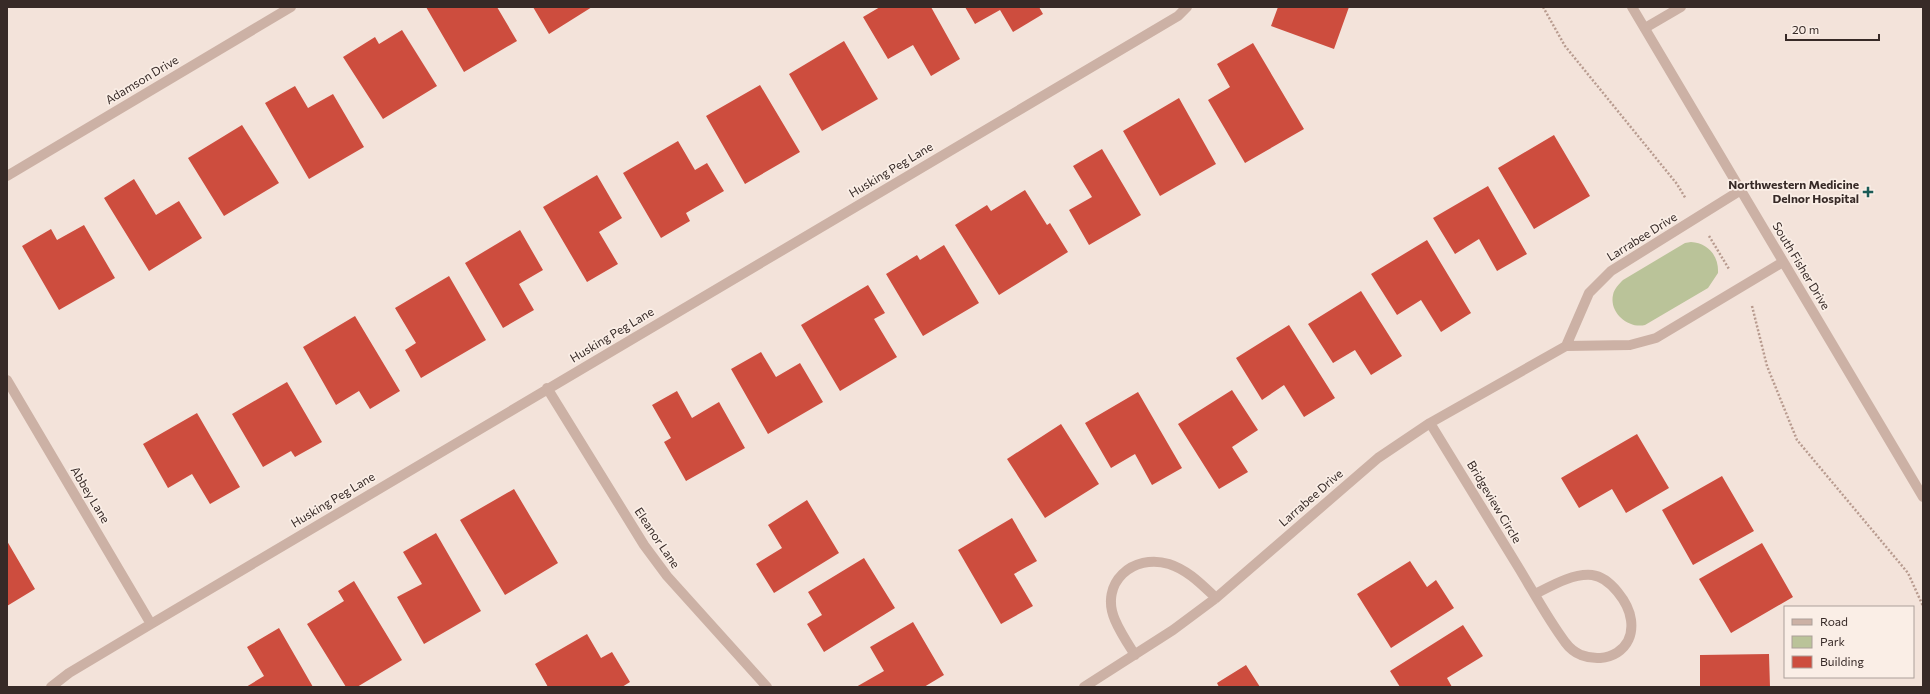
<svg xmlns="http://www.w3.org/2000/svg" width="1930" height="694" viewBox="0 0 1930 694" font-family="Commissioner,sans-serif">
  <style>
    .green { fill: #bac399 }
    .building { fill: #cd4d3e }
    .lines { fill: none; stroke-linecap: round; stroke-linejoin: round }
    .path { stroke: #b89b8f; stroke-width: 2.5; stroke-dasharray: 2 2; stroke-linecap: butt }
    .service { stroke: #ccb1a5; stroke-width: 10 }
    .minor { stroke: #ccb1a5; stroke-width: 10 }
    .poi-dot { fill: #1a5b56; stroke: #faeee6; stroke-width: 1.5 }
    .labels { text-anchor: middle; stroke-width: 3.5; stroke-linejoin: round; paint-order: stroke }
    .street-label { font-size: 12px; fill: #372a27; stroke: #faeee6 }
    .poi-label { font-size: 12px; font-weight: bold; fill: #372a27; stroke: #faeee6; text-anchor: end }
  </style>
  <rect width="100%" height="100%" fill="#f3e3da"/>
  <path class="green" d="M1691 242C1708 243 1719 256 1718 273L1708 288 1645 325C1629 329 1609 313 1613 295 1614 289 1619 284 1623 280L1685 243Z"/>
  <path class="building" d="M426 7H497L517 41 464 72Z
    M533 7H592L549 34Z
    M880 7H931L960 59 931 76 913 45 888 59 863 17Z
    M965 7H1039L1043 14 1013 32 1000 10 975 24Z
    M1278 7H1349L1334 49 1271 26Z
    M402 30 437 86 383 119 343 57 375 37 379 44Z
    M844 41 878 99 822 131 789 74Z
    M1253 43 1304 129 1245 163 1208 100 1230 87 1217 64Z
    M760 85 800 152 745 184 706 116Z
    M295 86 308 108 333 94 364 147 309 179 265 103Z
    M1179 98 1216 164 1160 196 1123 131Z
    M242 125 279 183 224 216 188 158Z
    M1554 135 1590 196 1534 229 1498 168Z
    M678 141 695 170 707 163 724 191 686 213 690 221 661 238 623 173Z
    M1102 149 1141 215 1089 245 1069 210 1092 197 1073 166Z
    M597 175 622 218 599 232 618 264 587 282 543 207Z
    M134 179 156 215 179 201 202 238 149 271 104 198Z
    M1488 186 1527 254 1497 271 1479 239 1455 254 1433 218Z
    M1025 190 1047 225 1050 223 1068 252 999 295 955 225 987 205 991 211Z
    M84 225 115 278 59 310 22 246 51 229 57 240Z
    M520 230 543 270 519 284 534 310 503 328 465 263Z
    M1427 240 1471 313 1441 332 1421 300 1397 315 1371 274Z
    M944 245 979 303 923 336 886 274 917 255 920 260Z
    M449 276 486 340 421 378 405 350 416 343 395 308Z
    M868 285 885 313 874 319 897 357 840 391 801 325Z
    M1361 291 1402 356 1371 375 1355 350 1333 363 1308 324Z
    M355 316 400 391 370 409 359 391 336 405 303 347Z
    M1289 325 1335 398 1304 417 1284 385 1262 400 1236 358Z
    M761 352 776 377 800 363 823 402 768 434 731 369Z
    M287 382 322 442 295 457 291 451 263 467 232 414Z
    M1232 390 1258 430 1232 447 1248 472 1219 489 1178 424Z
    M677 391 692 418 719 402 745 448 686 481 664 442 671 438 652 405Z
    M1138 392 1182 468 1152 485 1135 454 1111 468 1085 423Z
    M197 413 240 487 210 504 192 474 168 488 143 444Z
    M1061 424 1099 484 1045 518 1007 459Z
    M1637 434 1669 488 1626 513 1612 489 1579 508 1561 478Z
    M1722 476 1754 531 1693 565 1662 510Z
    M514 489 558 563 505 595 460 520Z
    M807 500 839 553 774 593 756 564 782 548 768 525Z
    M1012 518 1037 561 1014 574 1033 606 1001 624 958 550Z
    M436 533 481 611 424 644 397 597 422 584 403 552Z
    M7 541 35 589 7 606Z
    M1762 543 1793 597 1731 633 1699 579Z
    M864 558 895 608 824 652 807 624 822 615 808 592Z
    M1410 561 1427 587 1436 580 1454 608 1391 648 1357 594Z
    M354 581 402 660 357 687H346L307 624 344 601 338 591Z
    M913 622 944 675 924 687H856L884 671 870 647Z
    M1463 625 1483 656 1447 678 1452 687H1400L1390 671Z
    M279 628 313 687H246L264 676 247 647Z
    M587 634 601 658 612 652 630 682 622 687H548L535 664Z
    M1769 654 1770 687H1700V655Z
    M1246 665 1260 687H1219L1217 683Z"/>
  <g class="lines">
    <path class="path" d="M1543 7 1565 46 1677 184 1686 199
      M1709 236 1729 269
      M1752 306 1767 366 1797 440 1908 573 1923 606"/>
    <path class="service" d="M1645 28 1681 7"/>
    <path class="minor" d="M1632 7 1923 497
      M7 176 291 7
      M1741 190 1611 271 1589 293 1566 346 1630 345 1656 338 1783 262
      M7 380 151 624
      M547 388 644 545 667 576 767 687
      M1430 423C1459 470 1488 518 1517 565 1533 591 1547 618 1565 642 1570 649 1574 652 1581 655 1607 665 1635 650 1631 620 1629 603 1610 577 1592 575 1573 573 1551 586 1535 594
      M1135 655C1128 644 1120 632 1115 620 1099 583 1133 553 1169 564 1188 570 1202 585 1216 598
      M51 687 69 673 151 624 1178 16 1187 7
      M1084 687 1173 630 1216 598 1378 458 1430 423 1566 346"/>
  </g>
  <path class="poi-dot" d="M1866 186h4v4h4v4h-4v4h-4v-4h-4v-4h4z"/>
  <g class="labels">
    <g class="street-label">
      <text transform="translate(142 80) rotate(-31)" y="4">Adamson Drive</text>
      <text transform="translate(891 170) rotate(-31)" y="4">Husking Peg Lane</text>
      <text transform="translate(1642 237) rotate(-32)" y="4">Larrabee Drive</text>
      <text transform="translate(1801 266) rotate(59)" y="4">South Fisher Drive</text>
      <text transform="translate(612 335) rotate(-31)" y="4">Husking Peg Lane</text>
      <text transform="translate(90 495) rotate(59)" y="4">Abbey Lane</text>
      <text transform="translate(1311 498) rotate(-41)" y="4">Larrabee Drive</text>
      <text transform="translate(333 500) rotate(-31)" y="4">Husking Peg Lane</text>
      <text transform="translate(1494 502) rotate(59)" y="4">Bridgeview Circle</text>
      <text transform="translate(657 538) rotate(56)" y="4">Eleanor Lane</text>
    </g>
    <g class="poi-label">
      <text x="1859" y="189">Northwestern Medicine<tspan x="1859" dy="14">Delnor Hospital</tspan></text>
    </g>
  </g>
  <rect width="1930" height="694" fill="none" stroke="#372a27" stroke-width="16"/>
  <rect x="1784" y="606" width="130" height="72" fill="#faeee6" stroke="#aca09a"/>
  <rect x="1792" y="619" width="20" height="6" fill="#ccb1a5" stroke="#aca09a"/>
  <text x="1820" y="626" font-size="12" fill="#372a27">Road</text>
  <rect x="1792" y="636" width="20" height="12" fill="#bac399" stroke="#aca09a"/>
  <text x="1820" y="646" font-size="12" fill="#372a27">Park</text>
  <rect x="1792" y="656" width="20" height="12" fill="#cd4d3e" stroke="#aca09a"/>
  <text x="1820" y="666" font-size="12" fill="#372a27">Building</text>
  <path d="M1786 34v6h93v-6" fill="none" stroke="#372a27" stroke-width="2"/>
  <text x="1792" y="34" font-size="12" fill="#372a27" stroke="#faeee6" stroke-width="3" paint-order="stroke">20 m</text>
</svg>
